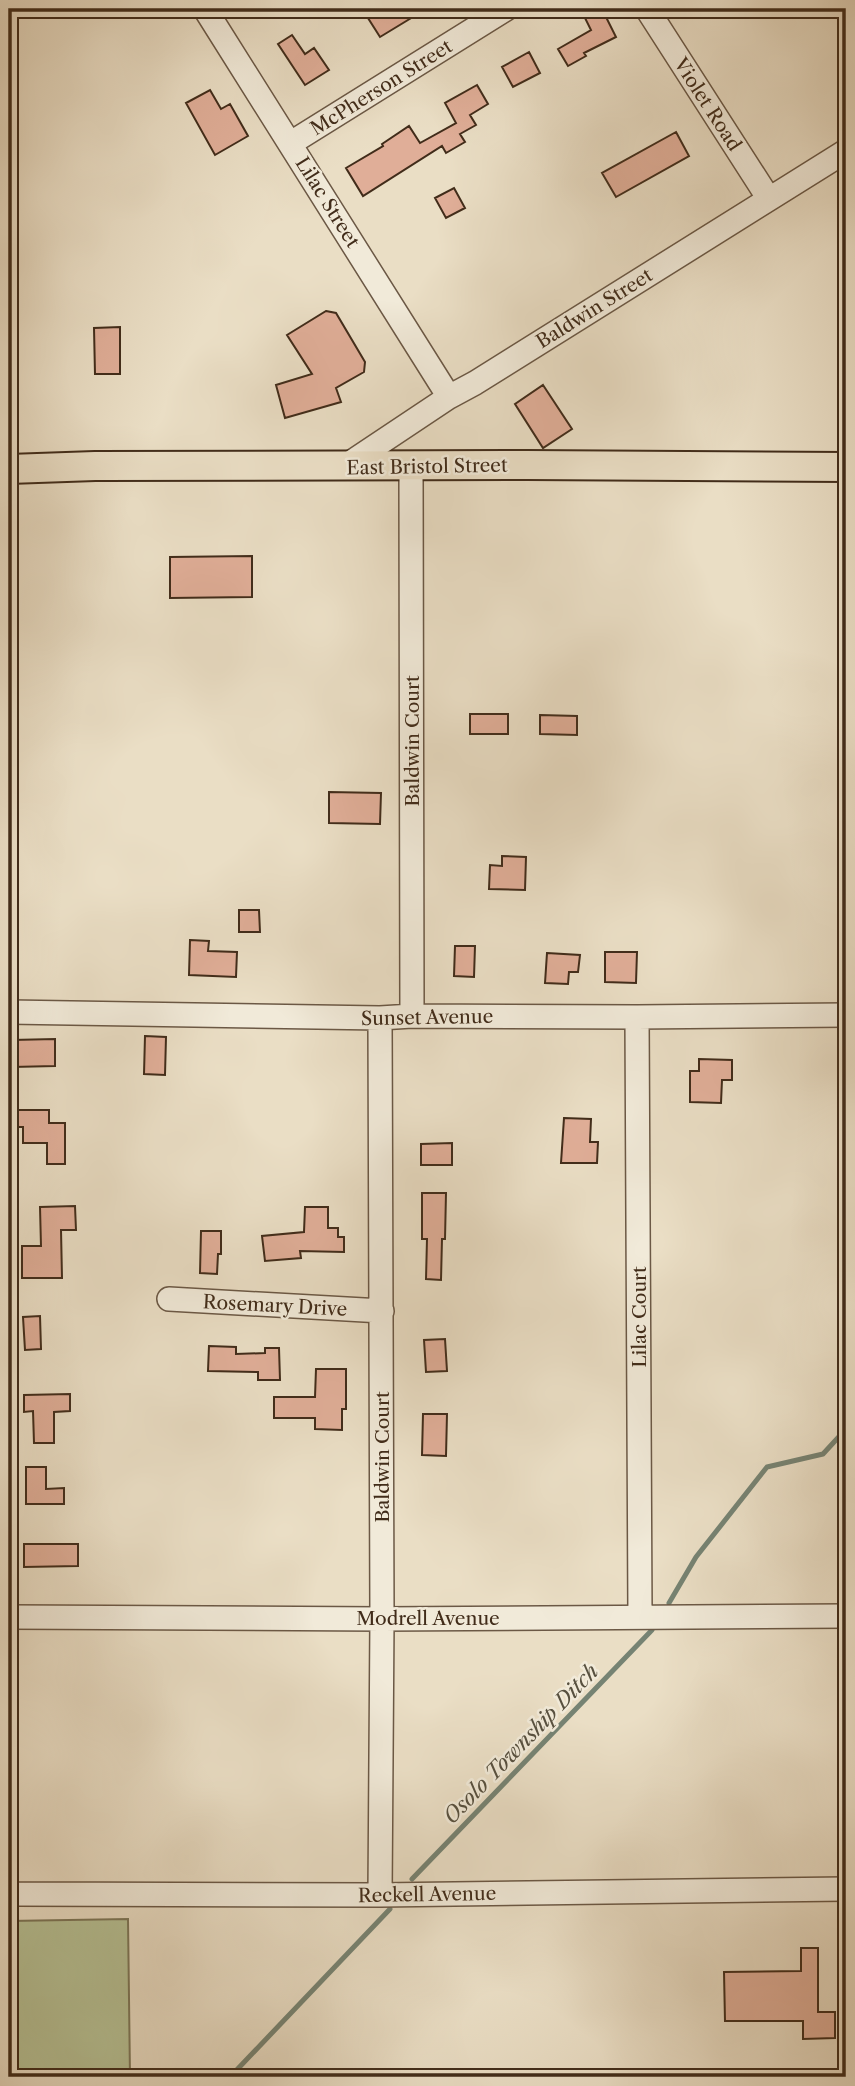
<svg xmlns="http://www.w3.org/2000/svg" width="855" height="2086" viewBox="0 0 855 2086" font-family="'Libre Caslon Text',serif">
  <style>
    .green { fill: #b6c195; stroke: #7c7658; stroke-width: 2 }
    .lines { fill: none; stroke-linecap: round; stroke-linejoin: round }
    .stream { stroke: #768373; stroke-width: 5 }
    .building { fill: #e0ae98; stroke: #412c1a; stroke-width: 2 }
    .minor-casing { stroke: #6b5845; stroke-width: 26 }
    .major-casing { stroke: #412c1a; stroke-width: 32 }
    .minor { stroke: #f1ead9; stroke-width: 23 }
    .major { stroke: #eadec5; stroke-width: 28 }
    .labels { text-anchor: middle; stroke-width: 5; stroke-linejoin: round; paint-order: stroke }
    .street-label { font-size: 19px; fill: #412c1a; stroke: #f1ead9 }
    .water-label { font-size: 21px; font-style: italic; fill: #57503f; stroke: #f1ead9 }
  </style>
  <rect width="100%" height="100%" fill="#eadec5"/>
  <filter id="stains"><feTurbulence type="fractalNoise" baseFrequency=".00286" numOctaves="4"/><feColorMatrix values="0 0 0 0 .2 0 0 0 0 .09 0 0 0 0 .02 0 0 0 .5 -.17"/></filter>
  <radialGradient id="worn" r=".72"><stop offset=".6" stop-color="#630" stop-opacity="0"/><stop offset="1" stop-color="#630" stop-opacity=".3"/></radialGradient>
  <path class="green" d="M128 1919 130 2077H9V1921Z"/>
  <g class="lines">
    <path class="stream" d="M669 1603 696 1557 767 1467 823 1454 846 1429
      M412 1879 652 1630
      M230 2077 390 1909"/>
  </g>
  <path class="building" d="M383 9H426L380 37 368 18Z
    M602 9 616 37 584 53 586 56 568 66 558 49 591 30 585 18Z
    M292 35 305 54 314 48 329 70 305 85 278 44Z
    M529 52 540 73 513 87 502 67Z
    M477 85 488 104 470 115 476 125 460 134 465 142 446 153 442 146 363 196 346 168 383 146 382 144 409 126 420 143 456 123 445 103Z
    M210 90 221 109 230 104 248 136 215 155 186 103Z
    M676 132 689 156 616 197 602 173Z
    M454 188 465 208 446 218 435 198Z
    M326 311 336 313 365 362 364 372 336 388 341 402 285 418 276 385 312 374 287 335Z
    M120 327V374H95L94 328Z
    M543 385 572 429 543 448 515 404Z
    M252 556V597L170 598V557Z
    M470 714H508V734H470Z
    M540 715 577 716V735L540 734Z
    M329 792 381 793 380 824 329 823Z
    M502 856 526 857 525 890 489 889 490 865 502 866Z
    M239 910H259L260 932H239Z
    M190 940 209 941 208 951 237 952 236 977 189 975Z
    M455 946H475L474 977 454 976Z
    M605 952H637L636 983 605 982Z
    M547 953 580 955 578 972H569L568 984 545 983Z
    M145 1036 166 1037 165 1075 144 1074Z
    M55 1039V1066L12 1067V1040Z
    M699 1059 732 1060V1080H722L721 1103 690 1102V1071H699Z
    M13 1110H49V1123H65V1164H47V1143H23V1127H13Z
    M564 1118 591 1119 590 1142H598L597 1163H561Z
    M452 1143V1165H421V1144Z
    M422 1193H446L445 1239H442L441 1280 426 1279 427 1239H422Z
    M75 1206 76 1230H61L62 1278H22V1246H41L40 1207Z
    M305 1207H328V1228H338V1237H344V1252L300 1251 301 1258 265 1261 262 1236 304 1232Z
    M201 1231H221V1254H218L217 1274 200 1273Z
    M40 1316 41 1349 25 1350 23 1317Z
    M445 1339 447 1371 426 1372 424 1340Z
    M209 1346 236 1347V1354L265 1353V1348H279L280 1380H258V1372L208 1371Z
    M316 1369H346V1409H342V1430L315 1429V1418H274V1397H315Z
    M70 1394V1411L54 1412V1443H34L33 1411 24 1412V1395Z
    M423 1414H447L446 1456 422 1455Z
    M26 1467H46V1489L64 1488V1504H26Z
    M24 1544H78V1566L24 1567Z
    M801 1948H818V2012H835V2038L803 2039V2021H725L724 1972 801 1971Z"/>
  <g class="lines">
    <defs>
      <path id="minor" d="M205 9 449 397
        M647 9 769 199
        M291 143 506 9
        M411 466 412 1016
        M344 467 449 397 475 383 846 151
        M9 1012 380 1018 412 1016 637 1017 846 1015
        M637 1017 640 1616
        M380 1018 382 1619 380 1895
        M169 1299 382 1311
        M9 1617 382 1619 846 1616
        M9 1891 16 1894 380 1895 846 1889"/>
      <path id="major" d="M9 469 95 466 528 465 846 467"/>
    </defs>
    <use href="#minor" class="minor-casing"/>
    <use href="#major" class="major-casing"/>
    <use href="#minor" class="minor"/>
    <use href="#major" class="major"/>
  </g>
  <g class="labels">
    <g class="street-label">
      <text transform="translate(381 87) rotate(-32)" y="7">McPherson Street</text>
      <text transform="translate(708 104) rotate(57)" y="7">Violet Road</text>
      <text transform="translate(328 202) rotate(58)" y="7">Lilac Street</text>
      <text transform="translate(594 308) rotate(-32)" y="7">Baldwin Street</text>
      <text transform="translate(427 466) rotate(-1)" y="7">East Bristol Street</text>
      <text transform="translate(412 741) rotate(-90)" y="7">Baldwin Court</text>
      <text transform="translate(427 1017) rotate(-1)" y="7">Sunset Avenue</text>
      <text transform="translate(275 1305) rotate(3)" y="7">Rosemary Drive</text>
      <text transform="translate(639 1317) rotate(-90)" y="7">Lilac Court</text>
      <text transform="translate(382 1457) rotate(-90)" y="7">Baldwin Court</text>
      <text x="428" y="1625">Modrell Avenue</text>
      <text transform="translate(427 1894) rotate(-1)" y="7">Reckell Avenue</text>
    </g>
    <g class="water-label">
      <text transform="translate(521 1744) rotate(-46)" y="7">Osolo Township Ditch</text>
    </g>
  </g>
  <rect width="855" height="2086" fill="none" stroke="#eadec5" stroke-width="35"/>
  <rect x="10" y="10" width="834" height="2065" fill="none" stroke="#412c1a" stroke-width="3.5"/>
  <rect x="18" y="18" width="820" height="2051" fill="none" stroke="#412c1a" stroke-width="2"/>
  <rect width="100%" height="100%" filter="url(#stains)"/>
  <rect width="100%" height="100%" fill="url(#worn)"/>
</svg>
